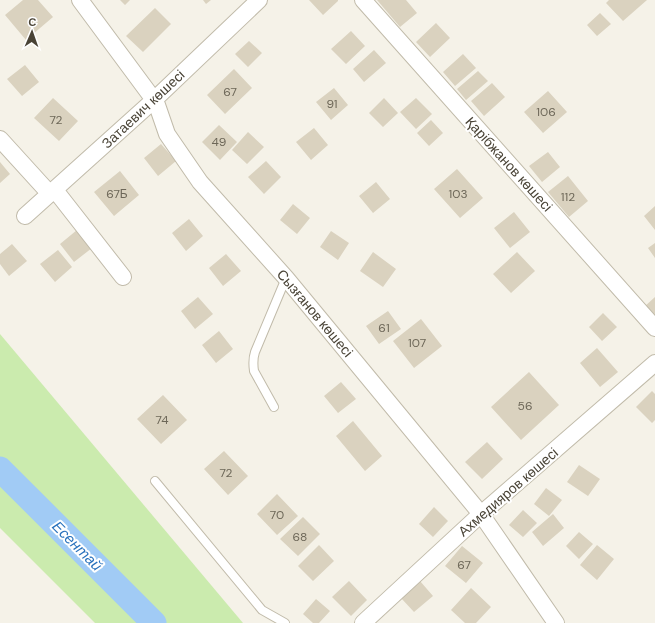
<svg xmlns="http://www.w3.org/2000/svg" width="655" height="623" viewBox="0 0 655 623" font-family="'DM Sans',sans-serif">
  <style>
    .green { fill: #cbebae }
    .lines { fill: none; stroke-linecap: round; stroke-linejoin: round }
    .river { stroke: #a1cbf5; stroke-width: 25 }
    .building { fill: #dad2bf }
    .lane-casing { stroke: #c1bbaa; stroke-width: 10 }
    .street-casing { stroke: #c1bbaa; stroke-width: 18 }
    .lane { stroke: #fff; stroke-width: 8 }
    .street { stroke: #fff; stroke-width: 16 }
    .labels { text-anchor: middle; stroke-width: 4; stroke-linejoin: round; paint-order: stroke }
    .number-label { font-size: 12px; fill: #6d6758 }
    .street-label { font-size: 14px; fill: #494336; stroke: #fff }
    .water-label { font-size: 15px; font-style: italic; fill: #2871bc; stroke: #fff }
  </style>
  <rect width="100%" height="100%" fill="#f5f2e8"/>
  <path class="green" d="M0 334 243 623H95L0 528Z"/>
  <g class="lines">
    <path class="river" d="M0 469 154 623"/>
  </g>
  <path class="building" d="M23 0H38L53 17 26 40 5 15Z
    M120 0H130L125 5Z
    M203 0H211L206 4Z
    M309 0H338V1L323 15Z
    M377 0H406L417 13 400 27Z
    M609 0H647L623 21 606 3Z
    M155 8 171 24 143 52 126 36Z
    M600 13 611 24 597 36 587 25Z
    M436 23 450 38 430 57 416 42Z
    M351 31 365 46 346 64 331 49Z
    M249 41 262 53 248 67 235 54Z
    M374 50 386 63 364 82 353 69Z
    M463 54 476 68 455 86 443 72Z
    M25 65 39 82 22 96 7 79Z
    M234 69 252 88 225 114 207 95Z
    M478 71 488 81 466 100 457 89Z
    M492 83 505 97 484 116 471 101Z
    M334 88 348 105 331 120 316 102Z
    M548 91 567 112 543 133 524 112Z
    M53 98 78 121 59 141 34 118Z
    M384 98 398 113 383 127 369 113Z
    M416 98 432 114 416 129 400 112Z
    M431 120 443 133 429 146 417 133Z
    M219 125 237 142 220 160 202 142Z
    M314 128 328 145 311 160 296 142Z
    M248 132 264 147 247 164 232 150Z
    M161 144 176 161 158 176 144 158Z
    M548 152 560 167 542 182 529 166Z
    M266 161 281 177 264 194 248 177Z
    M0 162 10 174 0 183Z
    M457 169 483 198 460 218 434 189Z
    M120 171 139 195 114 216 94 192Z
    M568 176 588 201 569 217 548 192Z
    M376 182 390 199 373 213 359 196Z
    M293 204 310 218 297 234 280 220Z
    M655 206V230L644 216Z
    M514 212 530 232 510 248 494 228Z
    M189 219 203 236 186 251 172 233Z
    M77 230 92 248 74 262 60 244Z
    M331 231 349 243 338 260 320 247Z
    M655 243V258L648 248Z
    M12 244 27 261 9 276 0 264V254Z
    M58 250 72 267 55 282 40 264Z
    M373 252 396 269 383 287 360 271Z
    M517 252 535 271 511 293 493 274Z
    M226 254 241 271 223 286 209 268Z
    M198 297 213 314 195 329 181 311Z
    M655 297V320L644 307Z
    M388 311 401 329 379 344 366 326Z
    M603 313 617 327 602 341 589 327Z
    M421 319 442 346 414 368 393 341Z
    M219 331 233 349 216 363 202 345Z
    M597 348 618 372 600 387 580 363Z
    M529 372 559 405 521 440 491 407Z
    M341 382 356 399 338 413 324 396Z
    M652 391 655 394V420L652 423 636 407Z
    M163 395 187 420 161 444 137 419Z
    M353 421 382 456 365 471 336 436Z
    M487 442 503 459 482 479 465 462Z
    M224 451 248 476 228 495 204 469Z
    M579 465 600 479 588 496 567 482Z
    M546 488 562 500 549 516 534 504Z
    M277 494 298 516 277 535 257 514Z
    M434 507 448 521 433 537 419 524Z
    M523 510 537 523 523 537 509 525Z
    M553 514 564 528 543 546 532 532Z
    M303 517 320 534 298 556 280 539Z
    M579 532 593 544 579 559 566 546Z
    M319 545 334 561 313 581 298 566Z
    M597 545 614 559 597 580 580 565Z
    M462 546 483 563 466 583 445 566Z
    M349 581 367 600 351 616 332 597Z
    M420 581 433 596 414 612 401 598Z
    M471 588 491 607 476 623H465L451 610Z
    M316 599 330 611 319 623H313L303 614Z"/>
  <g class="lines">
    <defs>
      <path id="lane" d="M274 407 254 371C253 364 253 358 255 352L286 278
        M155 481 262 610 285 623"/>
      <path id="street" d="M80 0 154 100 157 105 167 134 200 182 286 278 481 514 556 623
        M363 0 655 328
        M0 139 50 194
        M55 190 123 277
        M25 216 154 100 259 0
        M363 623 481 514 655 363"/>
    </defs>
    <use href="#lane" class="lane-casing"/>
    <use href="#street" class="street-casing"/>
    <use href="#lane" class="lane"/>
    <use href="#street" class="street"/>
  </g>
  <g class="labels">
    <g class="number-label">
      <text x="230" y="96">67</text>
      <text x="332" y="108">91</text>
      <text x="546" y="116">106</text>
      <text x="56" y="124">72</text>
      <text x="219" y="146">49</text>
      <text x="117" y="198">67Б</text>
      <text x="458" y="198">103</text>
      <text x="568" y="201">112</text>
      <text x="384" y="332">61</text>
      <text x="417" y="347">107</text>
      <text x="525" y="410">56</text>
      <text x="162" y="424">74</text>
      <text x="226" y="477">72</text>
      <text x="277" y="519">70</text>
      <text x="300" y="541">68</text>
      <text x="464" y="569">67</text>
    </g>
    <g class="street-label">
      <text transform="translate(143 109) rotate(-43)" y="5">Затаевич көшесі</text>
      <text transform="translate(509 164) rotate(48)" y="5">Қарібжанов көшесі</text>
      <text transform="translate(315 313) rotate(50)" y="5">Сызғанов көшесі</text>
      <text transform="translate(508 492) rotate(-41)" y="5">Ахмедияров көшесі</text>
    </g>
    <g class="water-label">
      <text transform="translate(77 546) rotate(45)" y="5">Есентай</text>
    </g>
  </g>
  <g transform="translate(32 32) rotate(2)" stroke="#ffffff" stroke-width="3" paint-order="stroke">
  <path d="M0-3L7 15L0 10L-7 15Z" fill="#494336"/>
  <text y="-6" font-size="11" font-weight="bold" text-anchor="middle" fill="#494336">С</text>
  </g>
</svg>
